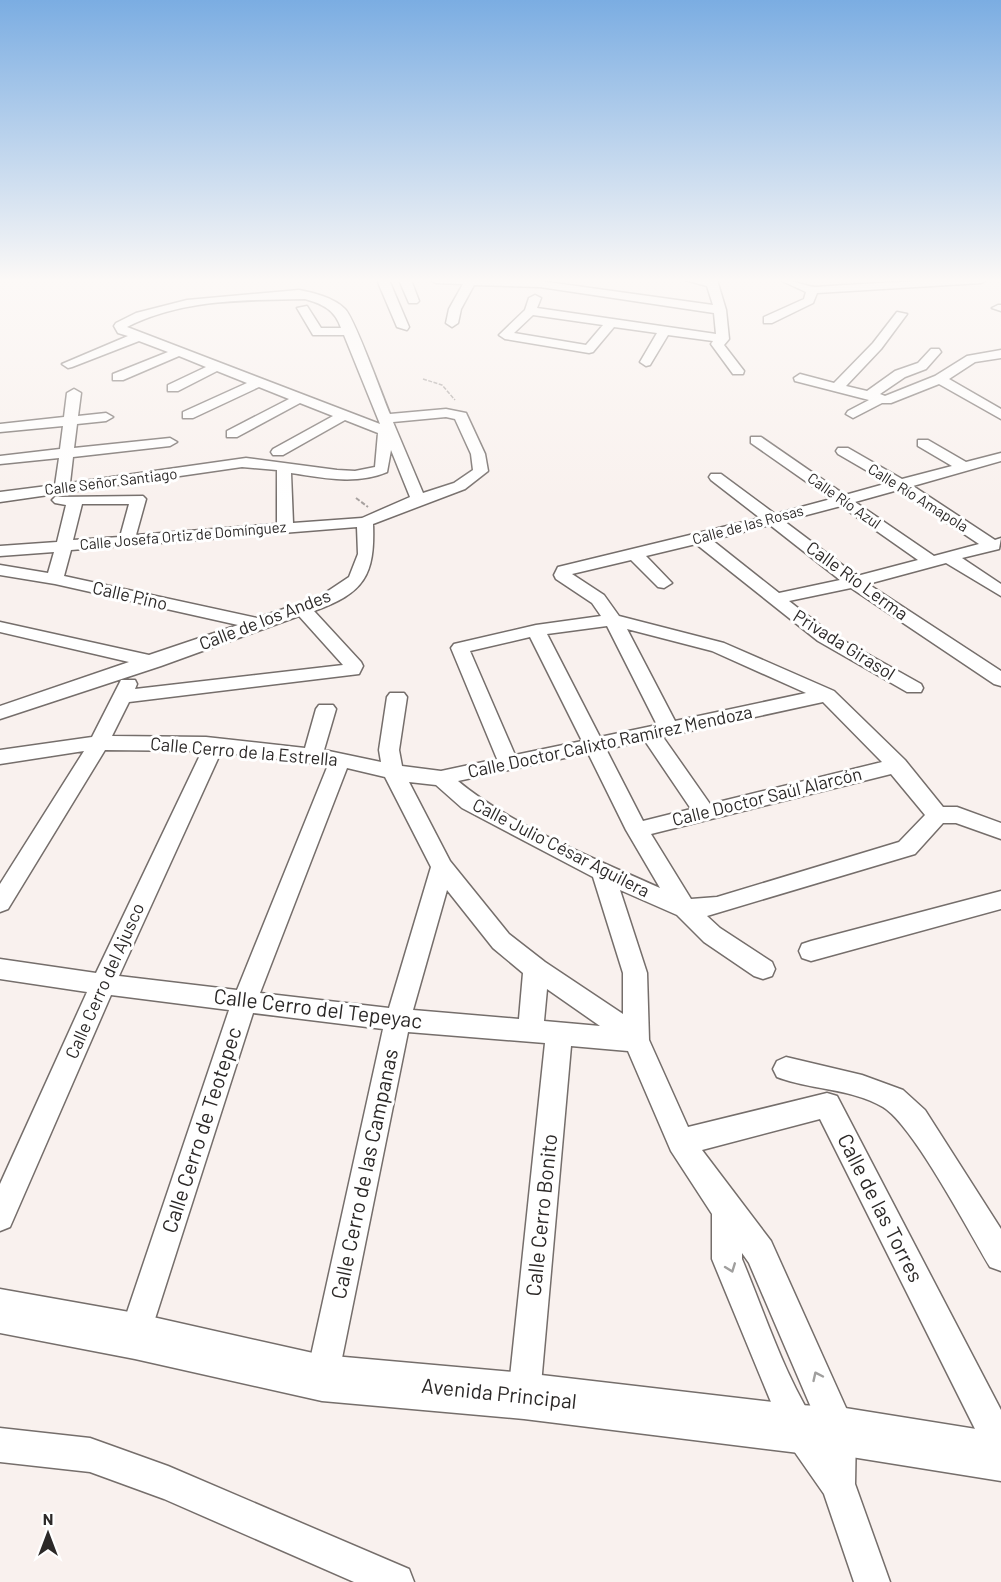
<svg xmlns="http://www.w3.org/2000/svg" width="1001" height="1582" viewBox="0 0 1001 1582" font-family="Barlow,sans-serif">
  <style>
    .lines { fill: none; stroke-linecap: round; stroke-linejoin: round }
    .street-casing { stroke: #756e6b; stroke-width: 3 }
    .secondary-casing { stroke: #756e6b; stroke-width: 3 }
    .path-far1 { stroke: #a7a19f; stroke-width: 1.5; stroke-dasharray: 4 1.5; stroke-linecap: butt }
    .path { stroke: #a7a19f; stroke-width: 2; stroke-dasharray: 4.5 2; stroke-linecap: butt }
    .street { fill: #fff; fill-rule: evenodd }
    .secondary { fill: #fff; fill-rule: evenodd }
    .oneway { stroke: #a09f9e }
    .labels { text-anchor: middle; stroke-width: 6; stroke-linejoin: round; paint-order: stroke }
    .far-street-label { font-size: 15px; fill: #2c2928; stroke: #fff }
    .street-label { font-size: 18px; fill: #2c2928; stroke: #fff }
    .near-street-label { font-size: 21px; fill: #2c2928; stroke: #fff }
  </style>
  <rect width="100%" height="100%" fill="#f9f1ee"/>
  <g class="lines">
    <defs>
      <path id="street" d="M377 280H389L409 327 407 330 397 327Z
        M399 280H411L419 301 417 303H409Z
        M430 280 540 281 713 305 707 286 685 280H717L726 310 729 339 724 345 744 371 743 374H733L711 344 713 341 668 335 650 365 646 366 640 362 657 333 614 327 593 352 589 353 505 339 499 335 525 310 529 298 535 295 541 298 537 308 716 334 714 313 540 287 474 285 461 309 458 323 452 327 446 323 449 309 463 284 436 283ZM533 315 603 325 586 345 514 333Z
        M780 280C794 280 808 287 816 287 873 283 929 280 987 280L981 283 817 293 813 303 772 323H764V317L804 299 806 292Z
        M299 290C314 293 333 297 345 309 355 319 382 395 390 414L446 409 466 413 485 454 488 471 465 489 373 524C375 576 364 593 314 611L361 662 363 666 359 674 129 702 112 736 206 737 305 748 316 709 319 705H333L336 709 324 750 381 762 379 750 387 697 390 693H404L407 697 399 750 402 766 441 771 497 759 451 648 454 644 536 625 601 616 592 603 556 579 554 575 558 567 760 518 711 480 709 477 711 474H721L775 514 831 499 751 443V437H761L845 495 888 483 838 454 836 451 838 448H848L902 479 952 466 918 446V440H928L966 462 1001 453V461L913 486 995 540 1001 538 999 549 962 558 1001 584V596L946 563 868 584 1001 671V686L994 684 851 588 789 601 830 633 921 684 923 688 921 692H907L818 641 696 544 646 556 672 583 664 588 658 587 631 560 572 574 604 595 619 616 724 643 834 691 905 760 943 807H957L1001 823V839L956 823H943L915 854 707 916 720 928 772 962 775 969 772 976 763 979 754 976 704 942 677 915 620 890 647 973 649 1040 688 1127 827 1093 837 1096 1001 1410V1462L989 1457 820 1119 702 1150 771 1241 851 1419 856 1431 855 1484 890 1582H854L824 1494 787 1441 712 1259V1214L671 1151 628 1051 571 1046 540 1396 536 1408 524 1412 512 1408 508 1396 545 1043 408 1032 338 1378 333 1389 322 1394 311 1389 306 1378 383 1029 253 1013 146 1347 135 1352 124 1347 119 1336 229 1010 111 995 10 1227 0 1231V1184L87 992 0 979V959L96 973 202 751 105 750 8 909 0 912V884L84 751 0 764V750L92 737 119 684 121 680H135L137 684 135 689 343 665 299 616 161 666 0 719V706L129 662 0 632V622L149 655 238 625 55 584 0 575V565L48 573 54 552 0 556V546L57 542 66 505 55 503 52 500 55 497 143 496 146 499 136 535 277 524V470L242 467 0 502V492L55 485 59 458 0 464V456L60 449 63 426 0 432V424L64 417 67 393 74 389 81 393 78 416 106 413 113 417 106 421 77 424 74 448 170 438 177 442 170 446 73 457 70 483 246 458 337 470 355 471 375 467 378 433 345 420 283 455H273L271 452 273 449 333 416 300 403 237 437H227V431L289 399 259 387 193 418H183V412L247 383 217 371 178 391H168V385L206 367 179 356 123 380H113V374L168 352 139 341 72 367 68 368 62 364 128 336 118 333 114 326 116 323 136 313 187 300ZM305 299C323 304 335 310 341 328H321L307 306 297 308 313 335H344L380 424 127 327C182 299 245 300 305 299ZM446 417 455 419 471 454 473 470 454 483 423 493 393 422ZM391 450 410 497 362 518 293 523 291 473C324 478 356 485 387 472ZM898 490 979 544 934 556 855 502ZM82 504H129L120 537 73 540ZM841 506 918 560 857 576 784 521ZM770 525 840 580 779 593 712 540ZM357 527 358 554 349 577 319 597 257 618 64 576 71 550ZM607 626 657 725 600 737 547 634ZM627 629 712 651 806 693 675 721ZM530 637 582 741 515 755 470 651ZM823 702 882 762 710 804 663 737ZM645 741 691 809 643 821 606 749ZM221 752 328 765 237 990 119 976ZM588 753 626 830 660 888C598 860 510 825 458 781ZM347 768 385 777 431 867 389 1008 260 993ZM891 774 925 815 899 842 717 897 691 899 651 834ZM409 782 436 785 462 808 593 877 623 973V1014L545 962 509 934 450 861ZM447 890 493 948 523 973 519 1019 413 1010ZM547 989 600 1026 544 1021ZM742 1253 749 1263 822 1433C786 1382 766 1316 742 1259Z
        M998 305H1001V311L992 308Z
        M897 312 907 314 881 349 846 386 867 391 895 371 918 363 931 349H939L941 352 926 369 905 377 880 394 885 396 935 376 967 356 1001 350V358L975 362 949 379 1001 409V419L939 384 891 403H882L853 418 846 414 848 411 869 400 795 381 794 378 800 374 834 383 873 343Z
        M1001 891V909L811 961 802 958 799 951 802 944 811 941Z
        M786 1057 862 1075 903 1090 925 1110 1001 1229V1271L990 1267C969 1232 913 1125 883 1107 850 1088 811 1090 777 1077L773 1069 777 1061Z
        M0 1428 90 1438 168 1466 409 1569 414 1582H354L164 1499 90 1472 0 1462Z"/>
      <path id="secondary" d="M0 1289 135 1313 322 1355 524 1373 799 1405 839 1407 1001 1433V1481L839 1455 799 1453 524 1419 322 1401 135 1359 0 1333Z"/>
    </defs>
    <use href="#street" class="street-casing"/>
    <use href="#secondary" class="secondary-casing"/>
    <path class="path-far1" d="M423 379 442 385 455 400"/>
    <path class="path" d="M356 498 368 507"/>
    <use href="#street" class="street"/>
    <use href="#secondary" class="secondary"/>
  </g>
  <defs><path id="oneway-chevron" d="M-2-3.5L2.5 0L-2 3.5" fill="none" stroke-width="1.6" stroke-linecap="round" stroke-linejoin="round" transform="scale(1.5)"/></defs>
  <g class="oneway">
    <use href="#oneway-chevron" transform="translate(731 1268) rotate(69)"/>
    <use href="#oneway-chevron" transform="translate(817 1376) rotate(-115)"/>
  </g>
  <linearGradient id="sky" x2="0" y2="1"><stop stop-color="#7bade2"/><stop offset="0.56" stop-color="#fcf9f7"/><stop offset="1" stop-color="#fcf9f7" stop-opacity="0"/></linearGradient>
  <rect width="1001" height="501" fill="url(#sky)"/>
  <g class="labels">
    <g class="far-street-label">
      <text transform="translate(111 482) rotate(-7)" y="5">Calle Señor Santiago</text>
      <text transform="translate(918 498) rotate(32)" y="5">Calle Río Amapola</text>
      <text transform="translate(844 501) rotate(35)" y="5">Calle Río Azul</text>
      <text transform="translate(748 525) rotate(-15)" y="5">Calle de las Rosas</text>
      <text transform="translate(183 536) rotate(-5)" y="5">Calle Josefa Ortiz de Domínguez</text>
    </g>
    <g class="street-label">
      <text transform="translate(857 581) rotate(36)" y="6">Calle Río Lerma</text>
      <text transform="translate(130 596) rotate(13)" y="6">Calle Pino</text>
      <text transform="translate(265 620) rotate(-21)" y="6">Calle de los Andes</text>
      <text transform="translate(844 645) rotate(32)" y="6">Privada Girasol</text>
      <text transform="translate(610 742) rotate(-12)" y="6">Calle Doctor Calixto Ramírez Mendoza</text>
      <text transform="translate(244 752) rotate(5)" y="6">Calle Cerro de la Estrella</text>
      <text transform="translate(767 797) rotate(-14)" y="6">Calle Doctor Saúl Alarcón</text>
      <text transform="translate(561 848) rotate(27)" y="6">Calle Julio César Aguilera</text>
      <text transform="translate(105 981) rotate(-66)" y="6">Calle Cerro del Ajusco</text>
    </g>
    <g class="near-street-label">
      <text transform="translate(318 1009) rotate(7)" y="7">Calle Cerro del Tepeyac</text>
      <text transform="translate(202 1130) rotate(-72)" y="7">Calle Cerro de Teotepec</text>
      <text transform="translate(365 1174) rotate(-78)" y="7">Calle Cerro de las Campanas</text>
      <text transform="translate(880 1208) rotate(63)" y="7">Calle de las Torres</text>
      <text transform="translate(542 1215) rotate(-84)" y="7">Calle Cerro Bonito</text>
      <text transform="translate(499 1394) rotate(6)" y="7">Avenida Principal</text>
    </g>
  </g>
  <g transform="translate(48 1534)" stroke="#ffffff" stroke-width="4.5" paint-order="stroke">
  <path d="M0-4.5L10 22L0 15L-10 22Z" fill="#2c2928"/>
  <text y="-9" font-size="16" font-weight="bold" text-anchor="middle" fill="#2c2928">N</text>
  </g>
</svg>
